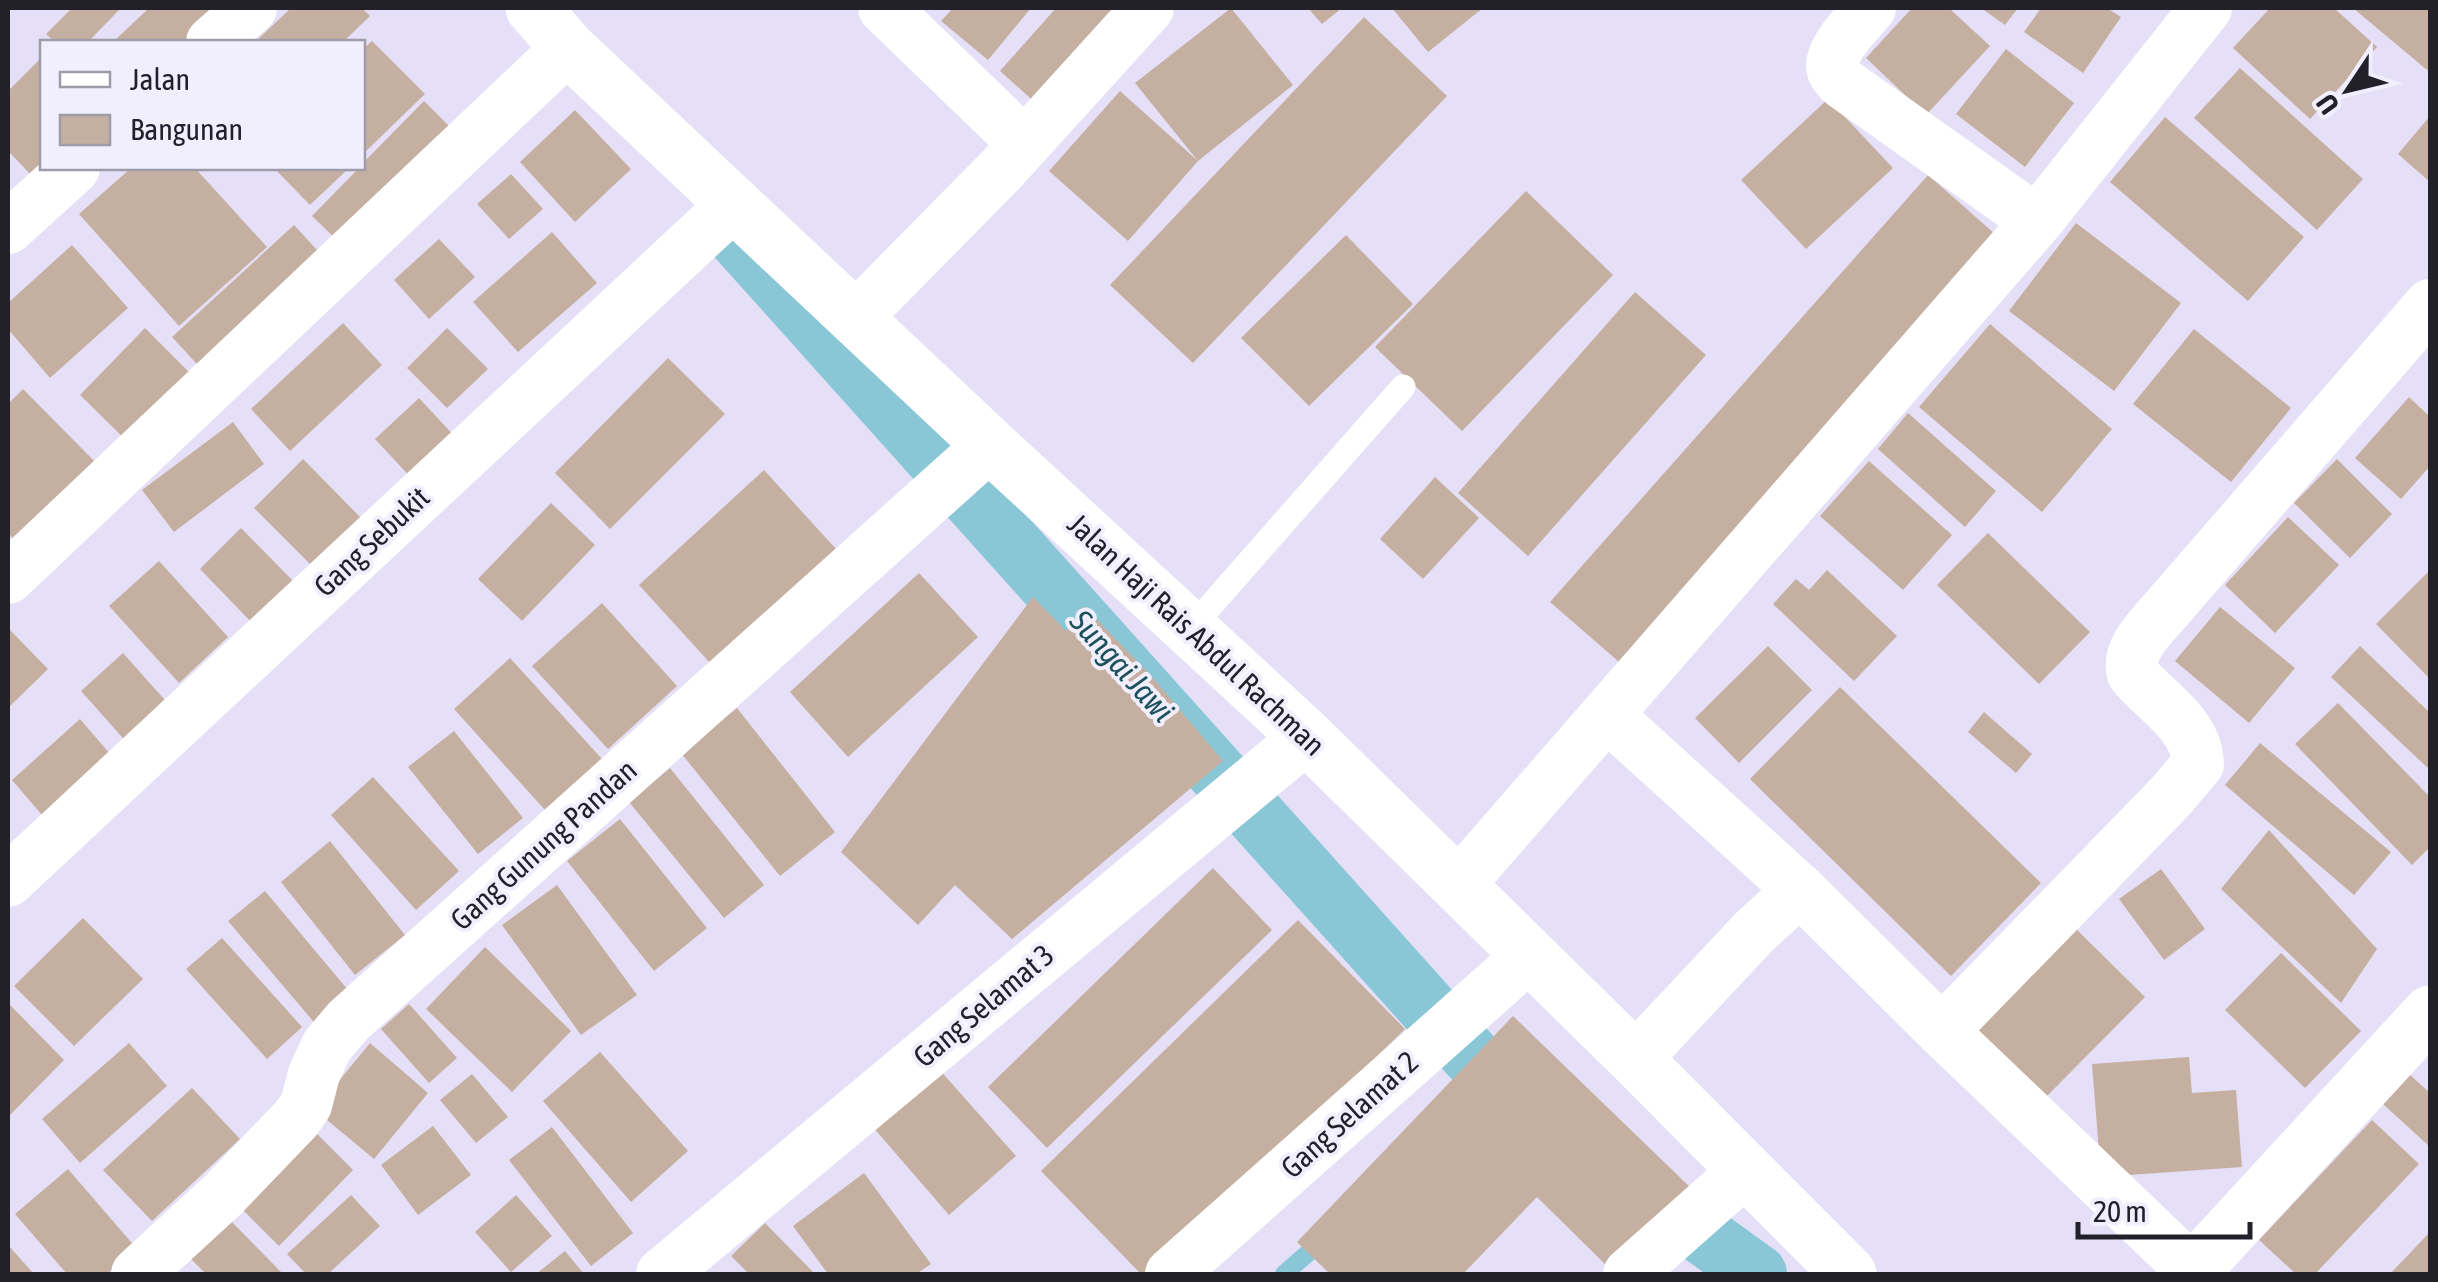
<svg xmlns="http://www.w3.org/2000/svg" width="2438" height="1282" viewBox="0 0 2438 1282" font-family="'Asap Condensed',sans-serif">
  <style>
    .lines { fill: none; stroke-linecap: round; stroke-linejoin: round }
    .stream { stroke: #89c7d7; stroke-width: 18 }
    .canal { stroke: #89c7d7; stroke-width: 60 }
    .building { fill: #c5afa1 }
    .service { stroke: #fff; stroke-width: 25 }
    .minor { stroke: #fff; stroke-width: 52 }
    .tertiary { stroke: #fff; stroke-width: 55 }
    .labels { text-anchor: middle; stroke-width: 8; stroke-linejoin: round; paint-order: stroke }
    .street-label { font-size: 30px; fill: #222029; stroke: #f1eefd }
    .water-label { font-size: 32px; font-style: italic; fill: #1b505c; stroke: #f1eefd }
  </style>
  <rect width="100%" height="100%" fill="#e5e0f7"/>
  <g class="lines">
    <path class="stream" d="M1284 1274 1325 1238"/>
    <path class="canal" d="M726 225 1498 1086 1536 1113
      M1642 1191 1757 1274"/>
  </g>
  <path class="building" d="M72 8H121L88 42H55L46 34Z
    M149 8H233L197 42H113Z
    M291 8H362L370 16 343 42H255Z
    M953 8H1031L988 60 941 21Z
    M1056 8H1127L1039 106 1000 71Z
    M1231 8 1293 85 1198 161 1128 241 1049 171 1120 91 1198 161 1135 83Z
    M1308 8H1342L1322 24Z
    M1392 8H1483L1428 52Z
    M1912 8H1949L1990 46 1926 115 1866 58Z
    M1981 8H2018L2005 25Z
    M2041 8H2107L2121 17 2083 73 2024 32Z
    M2270 8H2334L2377 47 2310 119 2233 48Z
    M2353 8H2430V66L2427 70Z
    M1364 17 1447 96 1193 363 1110 285Z
    M372 41 425 94 362 155V50Z
    M2006 49 2074 103 2025 167 1956 114Z
    M42 57V168L37 181 8 151V91Z
    M2240 68 2363 179 2317 230 2194 118Z
    M1828 99 1893 168 1806 249 1741 180Z
    M424 101 450 127 339 242 312 216 359 168H362V164Z
    M575 110 631 169 575 222 520 162Z
    M2430 116V182L2398 154Z
    M2165 117 2304 237 2248 301 2110 182Z
    M131 168H195L267 247 179 326 79 214Z
    M274 168H349L310 205Z
    M511 174 543 209 509 239 477 204Z
    M1928 175 2003 241 1626 668 1550 602Z
    M1526 191 1613 275 1462 431 1375 347Z
    M2076 223 2181 303 2114 391 2009 311Z
    M294 225 329 263 207 375 172 337Z
    M552 232 597 283 518 352 473 302Z
    M1346 235 1413 304 1309 406 1241 338Z
    M439 239 475 277 429 319 394 280Z
    M72 245 128 308 50 378 8 329V303Z
    M1635 292 1706 355 1528 556 1458 493Z
    M343 323 382 365 290 451 251 409Z
    M1990 324 2112 429 2042 512 1919 407Z
    M145 328 199 382 134 448 80 395Z
    M447 328 488 369 447 408 407 368Z
    M2194 329 2291 408 2231 482 2133 404Z
    M668 358 725 414 610 529 555 473Z
    M23 389 107 474 28 554 8 533V404Z
    M2409 397 2430 417V466L2401 499 2355 458Z
    M419 398 459 441 415 482 375 439Z
    M1908 413 1996 491 1965 527 1878 449Z
    M233 422 264 464 174 532 142 490Z
    M303 459 366 523 318 572 254 508Z
    M2337 459 2392 514 2350 558 2294 503Z
    M1869 461 1952 535 1903 590 1820 516Z
    M764 470 836 549 711 664 639 585Z
    M1435 477 1479 518 1423 579 1380 539Z
    M551 503 595 545 522 621 478 579Z
    M2288 517 2339 565 2275 633 2225 585Z
    M241 528 298 586 257 628 200 569Z
    M1988 533 2090 632 2039 684 1937 585Z
    M159 561 228 637 179 683 109 606Z
    M1827 570 1897 636 1854 681 1773 604 1796 579 1809 590Z
    M2430 570V679L2376 624Z
    M919 573 978 637 848 757 790 692Z
    M1033 597 1066 631 1084 606 1153 678 1223 761 1012 939 955 885 918 925 841 852Z
    M602 603 677 686 608 749 532 666Z
    M2220 607 2295 668 2249 723 2175 661Z
    M8 628 48 669 8 708Z
    M1768 646 1812 690 1739 763 1695 718Z
    M2360 646 2430 713V770L2331 677Z
    M123 653 172 708 130 746 81 691Z
    M510 658 602 759 545 810 454 709Z
    M1840 687 2041 883 1951 976 1750 779Z
    M2338 703 2430 797V847L2412 865 2295 744Z
    M737 708 835 832 780 876 681 753Z
    M1984 712 2032 754 2016 773 1968 732Z
    M80 719 111 755 42 815 12 780Z
    M454 731 523 818 478 854 408 767Z
    M2260 743 2391 852 2354 895 2225 785Z
    M670 768 764 885 724 918 629 802Z
    M373 777 459 871 416 910 331 815Z
    M620 819 707 928 654 971 567 861Z
    M2269 830 2377 949 2341 1003 2221 889Z
    M330 841 405 935 355 975 281 882Z
    M1213 868 1272 930 1047 1148 988 1087Z
    M2161 869 2205 929 2164 960 2119 899Z
    M557 885 637 995 581 1035 502 925Z
    M265 891 353 996 318 1027 228 921Z
    M2064 917 2145 997 2045 1098 1964 1018Z
    M83 918 143 979 74 1046 14 986Z
    M1298 920 1405 1029 1153 1274H1141L1041 1171Z
    M222 938 302 1027 267 1059 186 969Z
    M485 947 571 1031 512 1092 426 1009Z
    M2281 953 2361 1031 2305 1088 2225 1010Z
    M8 1003 64 1060 8 1117Z
    M409 1004 457 1058 429 1083 381 1029Z
    M1513 1016 1693 1190 1614 1273 1537 1197 1463 1274H1330L1297 1242Z
    M129 1043 167 1086 80 1163 42 1119Z
    M370 1043 428 1093 374 1159 315 1110Z
    M600 1052 688 1151 631 1202 543 1101Z
    M2189 1057 2192 1093 2236 1090 2242 1167 2101 1177 2092 1064Z
    M938 1068 1016 1156 949 1215 872 1126Z
    M472 1074 508 1117 476 1143 440 1100Z
    M2409 1074 2430 1093V1147L2383 1104Z
    M192 1088 240 1139 152 1221 103 1170Z
    M2372 1120 2419 1164 2315 1274H2296L2259 1240Z
    M433 1126 471 1175 418 1215 381 1165Z
    M310 1127 353 1170 279 1246 236 1203Z
    M552 1127 633 1233 591 1266 509 1160Z
    M68 1169 137 1249 107 1274H67L15 1214Z
    M864 1173 931 1264 916 1274H828L793 1226Z
    M351 1195 380 1226 328 1274H306L287 1254Z
    M516 1195 552 1236 511 1272 475 1232Z
    M224 1214 283 1274H206L184 1252Z
    M765 1223 815 1274H749L731 1256Z
    M2430 1232V1274H2390Z
    M8 1245 34 1274H8Z
    M565 1251 584 1274H536Z"/>
  <g class="lines">
    <path class="service" d="M1191 628 1403 387"/>
    <path class="minor" d="M884 8 1025 144
      M1870 8C1859 21 1826 53 1833 71 1834 74 1841 82 1844 84L2037 221
      M212 42 251 8
      M8 228 74 168
      M856 317 1000 171 1148 8
      M8 578 568 48
      M1608 716 1800 890 1942 1031 2196 1274
      M8 881 735 203
      M1459 884 2037 221 2206 8
      M1942 1031 2171 796 2198 764C2197 724 2156 702 2133 674 2125 649 2155 623 2170 605L2430 305
      M1635 1059 1754 932 1800 890
      M137 1274 223 1195 296 1119 306 1105 314 1074 327 1046 348 1021 990 445
      M662 1274 1307 737
      M1171 1274 1530 955
      M1629 1274 1745 1171"/>
    <path class="tertiary" d="M533 8 568 48 990 445 1307 737 1635 1059 1849 1274
      M2190 1274 2430 1013"/>
  </g>
  <g class="labels">
    <g class="street-label">
      <text transform="translate(372 542) rotate(-43)" y="10">Gang Sebukit</text>
      <text transform="translate(1196 635) rotate(43)" y="10">Jalan Haji Rais Abdul Rachman</text>
      <text transform="translate(544 845) rotate(-42)" y="10">Gang Gunung Pandan</text>
      <text transform="translate(984 1006) rotate(-40)" y="10">Gang Selamat 3</text>
      <text transform="translate(1350 1115) rotate(-42)" y="10">Gang Selamat 2</text>
    </g>
    <g class="water-label">
      <text transform="translate(1122 666) rotate(48)" y="11">Sungai Jawi</text>
    </g>
  </g>
  <rect width="2438" height="1282" fill="none" stroke="#222029" stroke-width="20"/>
  <rect x="40" y="40" width="325" height="130" fill="#f1eefd" stroke="#9e9ca8" stroke-width="2.5"/>
  <rect x="60" y="72" width="50" height="15" fill="#ffffff" stroke="#9e9ca8" stroke-width="2.5"/>
  <text x="130" y="90" font-size="30" fill="#222029">Jalan</text>
  <rect x="60" y="115" width="50" height="30" fill="#c5afa1" stroke="#9e9ca8" stroke-width="2.5"/>
  <text x="130" y="140" font-size="30" fill="#222029">Bangunan</text>
  <g transform="translate(2348 90) rotate(235)" stroke="#f1eefd" stroke-width="8" paint-order="stroke">
  <path d="M0-8L18 38L0 25L-18 38Z" fill="#222029"/>
  <text y="-15" font-size="28" font-weight="bold" text-anchor="middle" fill="#222029">U</text>
  </g>
  <path d="M2078 1222v15h172v-15" fill="none" stroke="#222029" stroke-width="5"/>
  <text x="2093" y="1222" font-size="30" fill="#222029" stroke="#f1eefd" stroke-width="8" paint-order="stroke">20 m</text>
</svg>
